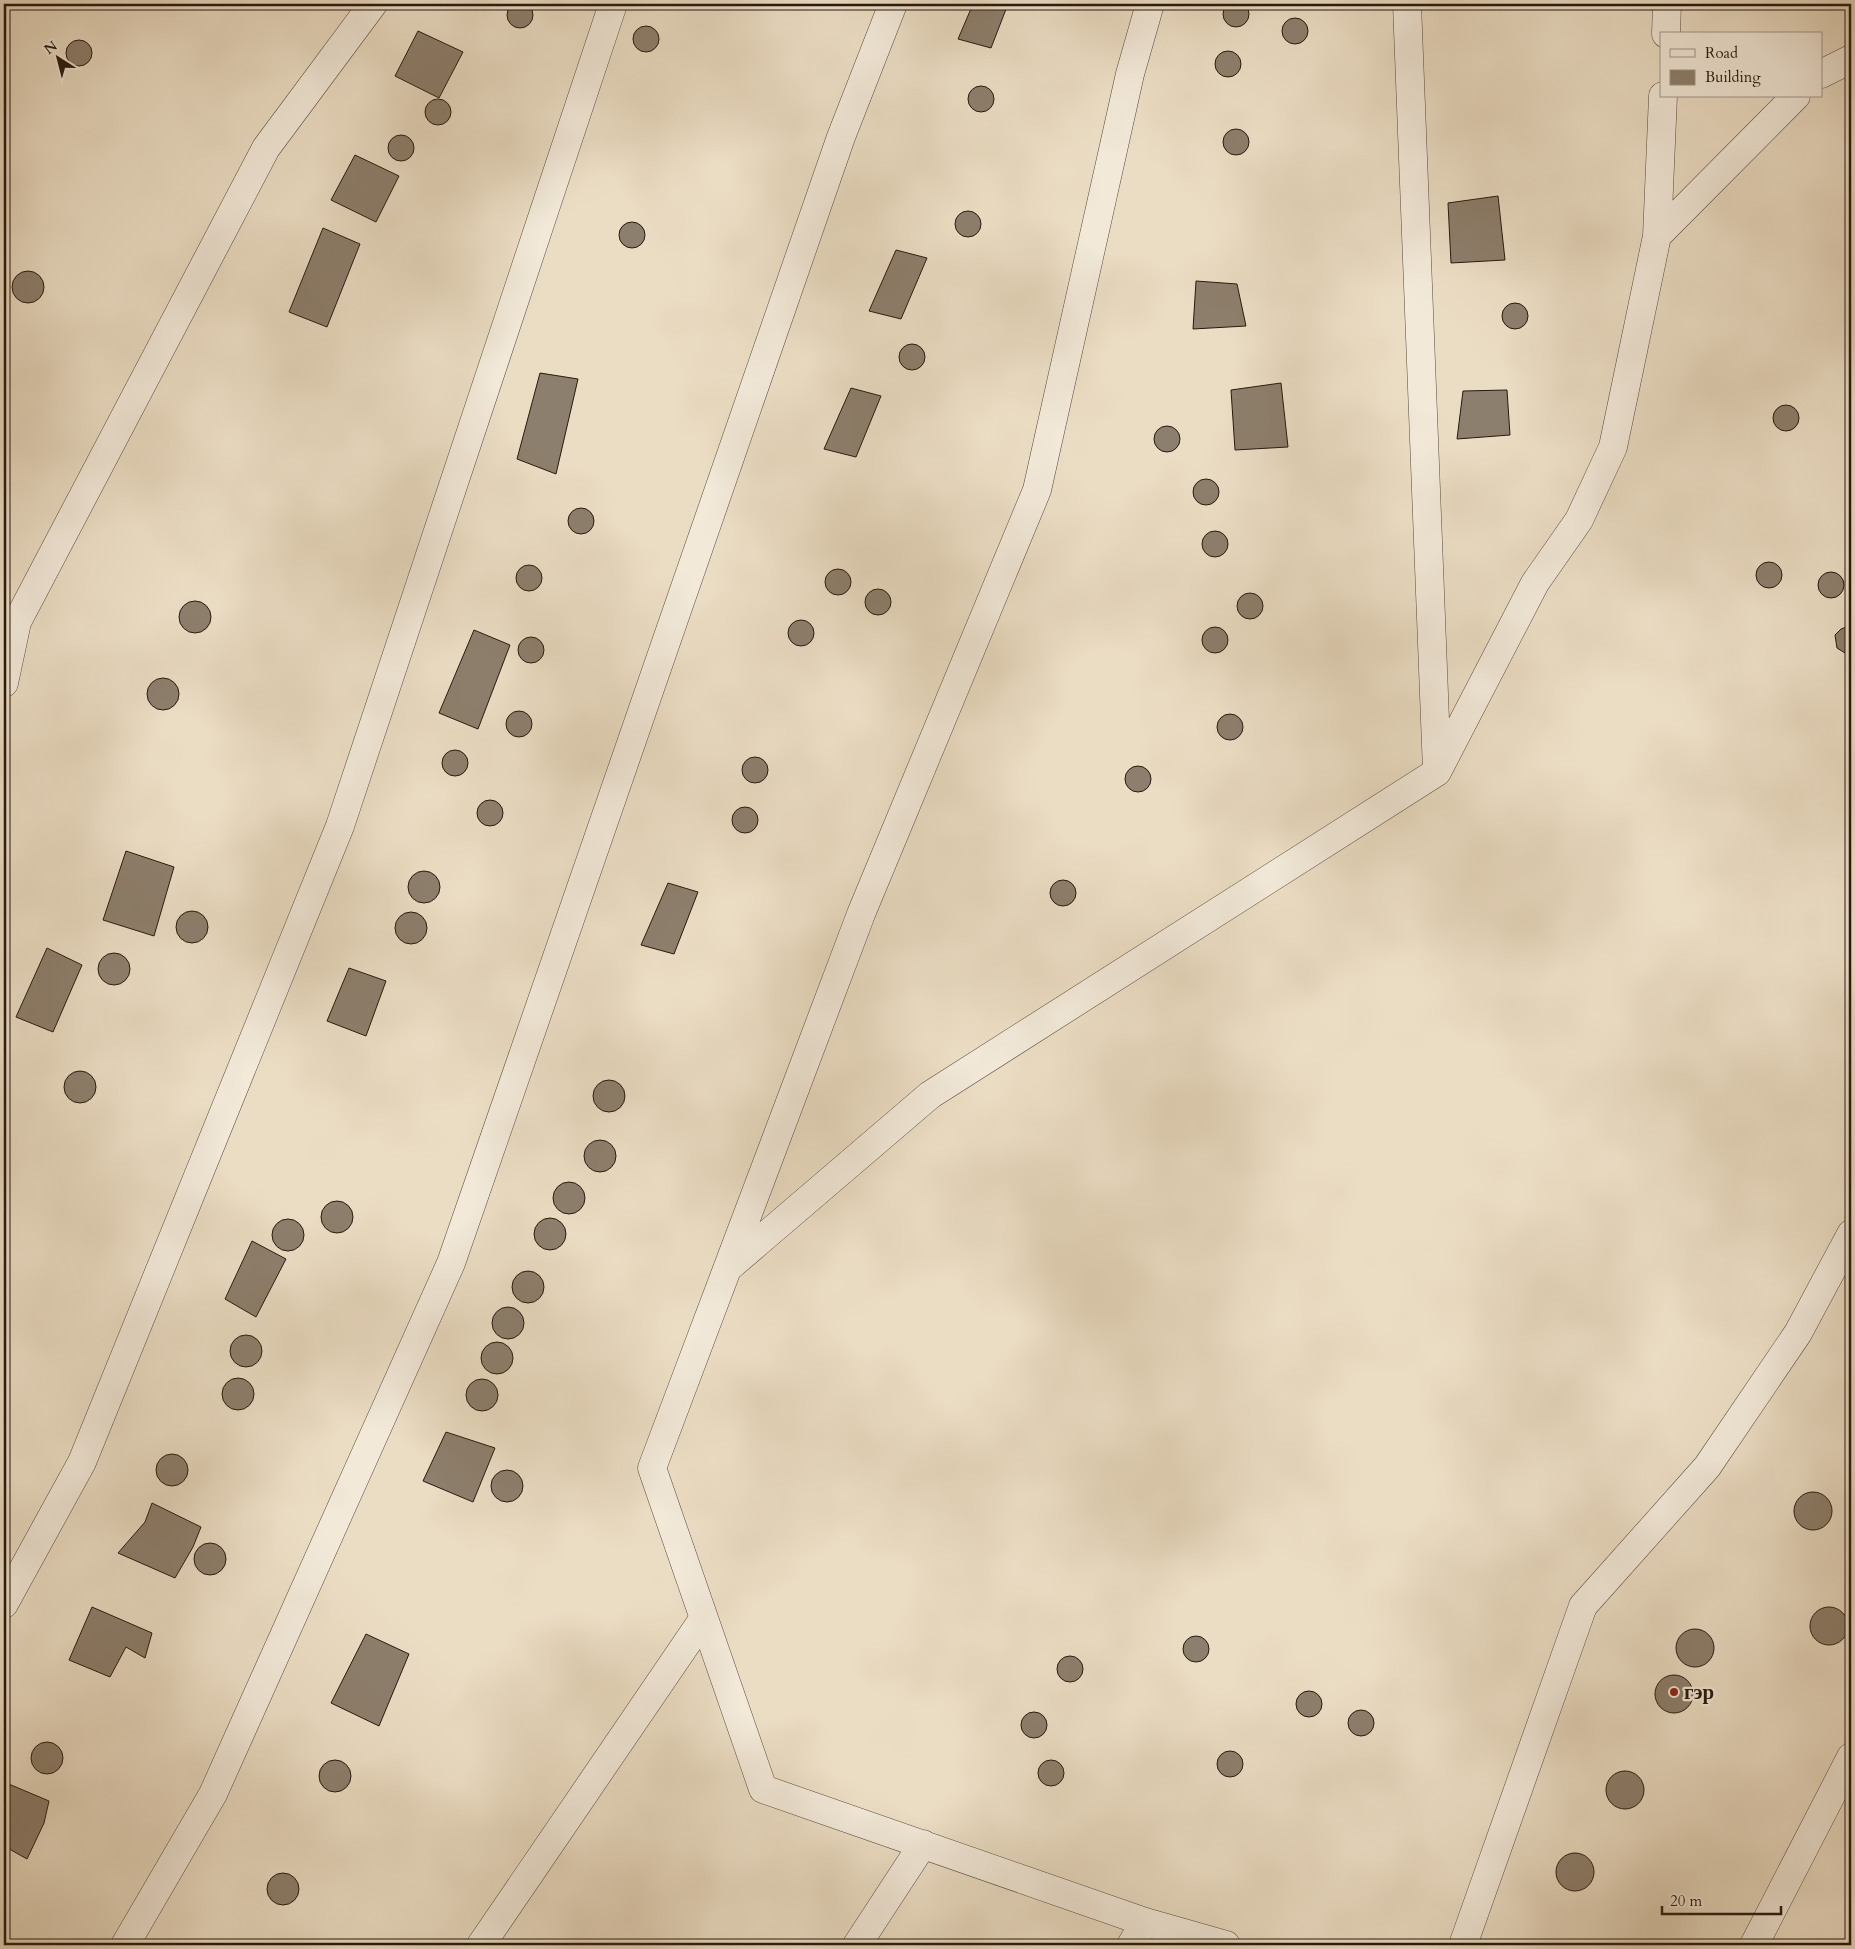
<svg xmlns="http://www.w3.org/2000/svg" width="1855" height="1949" viewBox="0 0 1855 1949" font-family="Cardo,serif">
  <style>
    .building { fill: #8d7f6d; stroke: #27190f }
    .lines { fill: none; stroke-linecap: round; stroke-linejoin: round }
    .minor-casing { stroke: #584a3c; stroke-width: 29 }
    .minor { stroke: #f2e9d9; stroke-width: 28 }
    .poi-dot { fill: #8f2418; stroke: #f2e9d9; stroke-width: 2 }
    .labels { text-anchor: middle; stroke-width: 4.5; stroke-linejoin: round; paint-order: stroke }
    .poi-label { font-size: 21px; font-weight: bold; fill: #27190f; stroke: #f2e9d9; text-anchor: start }
  </style>
  <rect width="100%" height="100%" fill="#ebddc4"/>
  <filter id="stains"><feTurbulence type="fractalNoise" baseFrequency=".004" numOctaves="4"/><feColorMatrix values="0 0 0 0 .2 0 0 0 0 .09 0 0 0 0 .02 0 0 0 .5 -.17"/></filter>
  <radialGradient id="worn" r=".72"><stop offset=".6" stop-color="#630" stop-opacity="0"/><stop offset="1" stop-color="#630" stop-opacity=".3"/></radialGradient>
  <path class="building" d="M1223 14a13 13 0 1 1 26 0a13 13 0 1 1-26 0Z
    M507 15a13 13 0 1 1 26 0a13 13 0 1 1-26 0Z
    M973 4H1008L991 48 958 39Z
    M1282 31a13 13 0 1 1 26 0a13 13 0 1 1-26 0Z
    M633 39a13 13 0 1 1 26 0a13 13 0 1 1-26 0Z
    M418 31 463 52 439 98 395 76Z
    M66 53a13 13 0 1 1 26 0a13 13 0 1 1-26 0Z
    M1215 64a13 13 0 1 1 26 0a13 13 0 1 1-26 0Z
    M968 99a13 13 0 1 1 26 0a13 13 0 1 1-26 0Z
    M425 112a13 13 0 1 1 26 0a13 13 0 1 1-26 0Z
    M1223 142a13 13 0 1 1 26 0a13 13 0 1 1-26 0Z
    M388 148a13 13 0 1 1 26 0a13 13 0 1 1-26 0Z
    M355 155 399 176 376 222 331 200Z
    M1498 196 1505 260 1451 263 1448 203Z
    M955 224a13 13 0 1 1 26 0a13 13 0 1 1-26 0Z
    M619 235a13 13 0 1 1 26 0a13 13 0 1 1-26 0Z
    M323 228 360 244 327 327 289 312Z
    M896 250 927 258 901 319 869 311Z
    M12 287a16 16 0 1 1 32 0a16 16 0 1 1-32 0Z
    M1196 281 1237 284 1246 326 1193 329Z
    M1502 316a13 13 0 1 1 26 0a13 13 0 1 1-26 0Z
    M899 357a13 13 0 1 1 26 0a13 13 0 1 1-26 0Z
    M540 373 578 379 556 474 517 459Z
    M1281 383 1288 447 1235 450 1231 390Z
    M851 388 881 396 856 457 824 449Z
    M1507 390 1510 435 1457 439 1463 391Z
    M1773 418a13 13 0 1 1 26 0a13 13 0 1 1-26 0Z
    M1154 439a13 13 0 1 1 26 0a13 13 0 1 1-26 0Z
    M1193 492a13 13 0 1 1 26 0a13 13 0 1 1-26 0Z
    M568 521a13 13 0 1 1 26 0a13 13 0 1 1-26 0Z
    M1202 544a13 13 0 1 1 26 0a13 13 0 1 1-26 0Z
    M1756 575a13 13 0 1 1 26 0a13 13 0 1 1-26 0Z
    M516 578a13 13 0 1 1 26 0a13 13 0 1 1-26 0Z
    M825 582a13 13 0 1 1 26 0a13 13 0 1 1-26 0Z
    M1818 585a13 13 0 1 1 26 0a13 13 0 1 1-26 0Z
    M865 602a13 13 0 1 1 26 0a13 13 0 1 1-26 0Z
    M1237 606a13 13 0 1 1 26 0a13 13 0 1 1-26 0Z
    M179 617a16 16 0 1 1 32 0a16 16 0 1 1-32 0Z
    M788 633a13 13 0 1 1 26 0a13 13 0 1 1-26 0Z
    M1849 626 1851 627V653H1845L1837 648 1835 635 1841 629Z
    M1202 640a13 13 0 1 1 26 0a13 13 0 1 1-26 0Z
    M474 630 510 645 478 729 439 713Z
    M518 650a13 13 0 1 1 26 0a13 13 0 1 1-26 0Z
    M147 694a16 16 0 1 1 32 0a16 16 0 1 1-32 0Z
    M506 724a13 13 0 1 1 26 0a13 13 0 1 1-26 0Z
    M1217 727a13 13 0 1 1 26 0a13 13 0 1 1-26 0Z
    M442 763a13 13 0 1 1 26 0a13 13 0 1 1-26 0Z
    M742 770a13 13 0 1 1 26 0a13 13 0 1 1-26 0Z
    M1125 779a13 13 0 1 1 26 0a13 13 0 1 1-26 0Z
    M477 813a13 13 0 1 1 26 0a13 13 0 1 1-26 0Z
    M732 820a13 13 0 1 1 26 0a13 13 0 1 1-26 0Z
    M126 851 174 867 154 936 103 920Z
    M408 887a16 16 0 1 1 32 0a16 16 0 1 1-32 0Z
    M1050 893a13 13 0 1 1 26 0a13 13 0 1 1-26 0Z
    M668 883 698 892 674 954 641 945Z
    M176 927a16 16 0 1 1 32 0a16 16 0 1 1-32 0Z
    M395 928a16 16 0 1 1 32 0a16 16 0 1 1-32 0Z
    M47 948 82 965 53 1032 16 1017Z
    M98 969a16 16 0 1 1 32 0a16 16 0 1 1-32 0Z
    M349 968 386 981 366 1036 327 1021Z
    M64 1087a16 16 0 1 1 32 0a16 16 0 1 1-32 0Z
    M593 1096a16 16 0 1 1 32 0a16 16 0 1 1-32 0Z
    M584 1156a16 16 0 1 1 32 0a16 16 0 1 1-32 0Z
    M553 1198a16 16 0 1 1 32 0a16 16 0 1 1-32 0Z
    M321 1217a16 16 0 1 1 32 0a16 16 0 1 1-32 0Z
    M534 1234a16 16 0 1 1 32 0a16 16 0 1 1-32 0Z
    M272 1235a16 16 0 1 1 32 0a16 16 0 1 1-32 0Z
    M252 1241 286 1259 256 1317 225 1299Z
    M512 1287a16 16 0 1 1 32 0a16 16 0 1 1-32 0Z
    M492 1323a16 16 0 1 1 32 0a16 16 0 1 1-32 0Z
    M230 1351a16 16 0 1 1 32 0a16 16 0 1 1-32 0Z
    M481 1358a16 16 0 1 1 32 0a16 16 0 1 1-32 0Z
    M222 1394a16 16 0 1 1 32 0a16 16 0 1 1-32 0Z
    M466 1395a16 16 0 1 1 32 0a16 16 0 1 1-32 0Z
    M446 1432 495 1448 473 1502 423 1481Z
    M156 1470a16 16 0 1 1 32 0a16 16 0 1 1-32 0Z
    M491 1486a16 16 0 1 1 32 0a16 16 0 1 1-32 0Z
    M1794 1511a19 19 0 1 1 38 0a19 19 0 1 1-38 0Z
    M152 1503 201 1527 193 1547 175 1578 118 1553 145 1522Z
    M194 1559a16 16 0 1 1 32 0a16 16 0 1 1-32 0Z
    M92 1607 152 1633 145 1658 126 1647 110 1677 69 1660Z
    M1810 1626a19 19 0 1 1 38 0a19 19 0 1 1-38 0Z
    M1676 1648a19 19 0 1 1 38 0a19 19 0 1 1-38 0Z
    M366 1634 409 1654 379 1726 331 1703Z
    M1183 1649a13 13 0 1 1 26 0a13 13 0 1 1-26 0Z
    M1057 1669a13 13 0 1 1 26 0a13 13 0 1 1-26 0Z
    M1655 1694a19 19 0 1 1 38 0a19 19 0 1 1-38 0Z
    M1296 1704a13 13 0 1 1 26 0a13 13 0 1 1-26 0Z
    M1348 1723a13 13 0 1 1 26 0a13 13 0 1 1-26 0Z
    M1021 1725a13 13 0 1 1 26 0a13 13 0 1 1-26 0Z
    M31 1758a16 16 0 1 1 32 0a16 16 0 1 1-32 0Z
    M1217 1764a13 13 0 1 1 26 0a13 13 0 1 1-26 0Z
    M1038 1773a13 13 0 1 1 26 0a13 13 0 1 1-26 0Z
    M319 1776a16 16 0 1 1 32 0a16 16 0 1 1-32 0Z
    M1606 1790a19 19 0 1 1 38 0a19 19 0 1 1-38 0Z
    M4 1782 49 1801 44 1823 27 1859 4 1846Z
    M1556 1872a19 19 0 1 1 38 0a19 19 0 1 1-38 0Z
    M267 1889a16 16 0 1 1 32 0a16 16 0 1 1-32 0Z"/>
  <g class="lines">
    <defs>
      <path id="minor" d="M1150 4 1130 74 1037 490 861 914 652 1468 763 1789 1145 1922 1226 1945
        M1407 4 1437 771
        M1666 34 1667 4
        M1821 74 1851 59
        M1657 236 1796 96
        M4 635 17 622 266 148 373 4
        M4 683 17 622
        M729 1267 930 1095 1437 772 1535 583 1579 520 1613 447 1657 236 1663 96
        M4 1604 82 1462 340 826 613 4
        M125 1945 213 1794 451 1263 841 137 893 4
        M481 1945 704 1618
        M857 1945 923 1844
        M1131 1945 1145 1922
        M1463 1945 1583 1606 1707 1467 1798 1333 1851 1234
        M1754 1945 1851 1757"/>
    </defs>
    <use href="#minor" class="minor-casing"/>
    <use href="#minor" class="minor"/>
  </g>
  <circle class="poi-dot" cx="1674" cy="1692" r="5"/>
  <g class="labels">
    <g class="poi-label">
      <text x="1684" y="1699">гэр</text>
    </g>
  </g>
  <rect width="1855" height="1949" fill="none" stroke="#ebddc4" stroke-width="20"/>
  <rect x="5" y="5" width="1845" height="1939" fill="none" stroke="#27190f" stroke-width="2.5"/>
  <rect x="10" y="10" width="1835" height="1929" fill="none" stroke="#27190f"/>
  <rect x="1660" y="32" width="162" height="65" fill="#f2e9d9" stroke="#a19688"/>
  <rect x="1670" y="49" width="25" height="8" fill="#f2e9d9" stroke="#a19688"/>
  <text x="1705" y="58" font-size="15" fill="#27190f">Road</text>
  <rect x="1670" y="70" width="25" height="15" fill="#8d7f6d" stroke="#a19688"/>
  <text x="1705" y="82" font-size="15" fill="#27190f">Building</text>
  <g transform="translate(58 58) rotate(324)" stroke="#f2e9d9" stroke-width="4" paint-order="stroke">
  <path d="M0-4L9 19L0 12L-9 19Z" fill="#27190f"/>
  <text y="-8" font-size="14" font-weight="bold" text-anchor="middle" fill="#27190f">N</text>
  </g>
  <path d="M1662 1906v8h119v-8" fill="none" stroke="#27190f" stroke-width="2.5"/>
  <text x="1670" y="1906" font-size="15" fill="#27190f" stroke="#f2e9d9" stroke-width="4" paint-order="stroke">20 m</text>
  <rect width="100%" height="100%" filter="url(#stains)"/>
  <rect width="100%" height="100%" fill="url(#worn)"/>
</svg>
